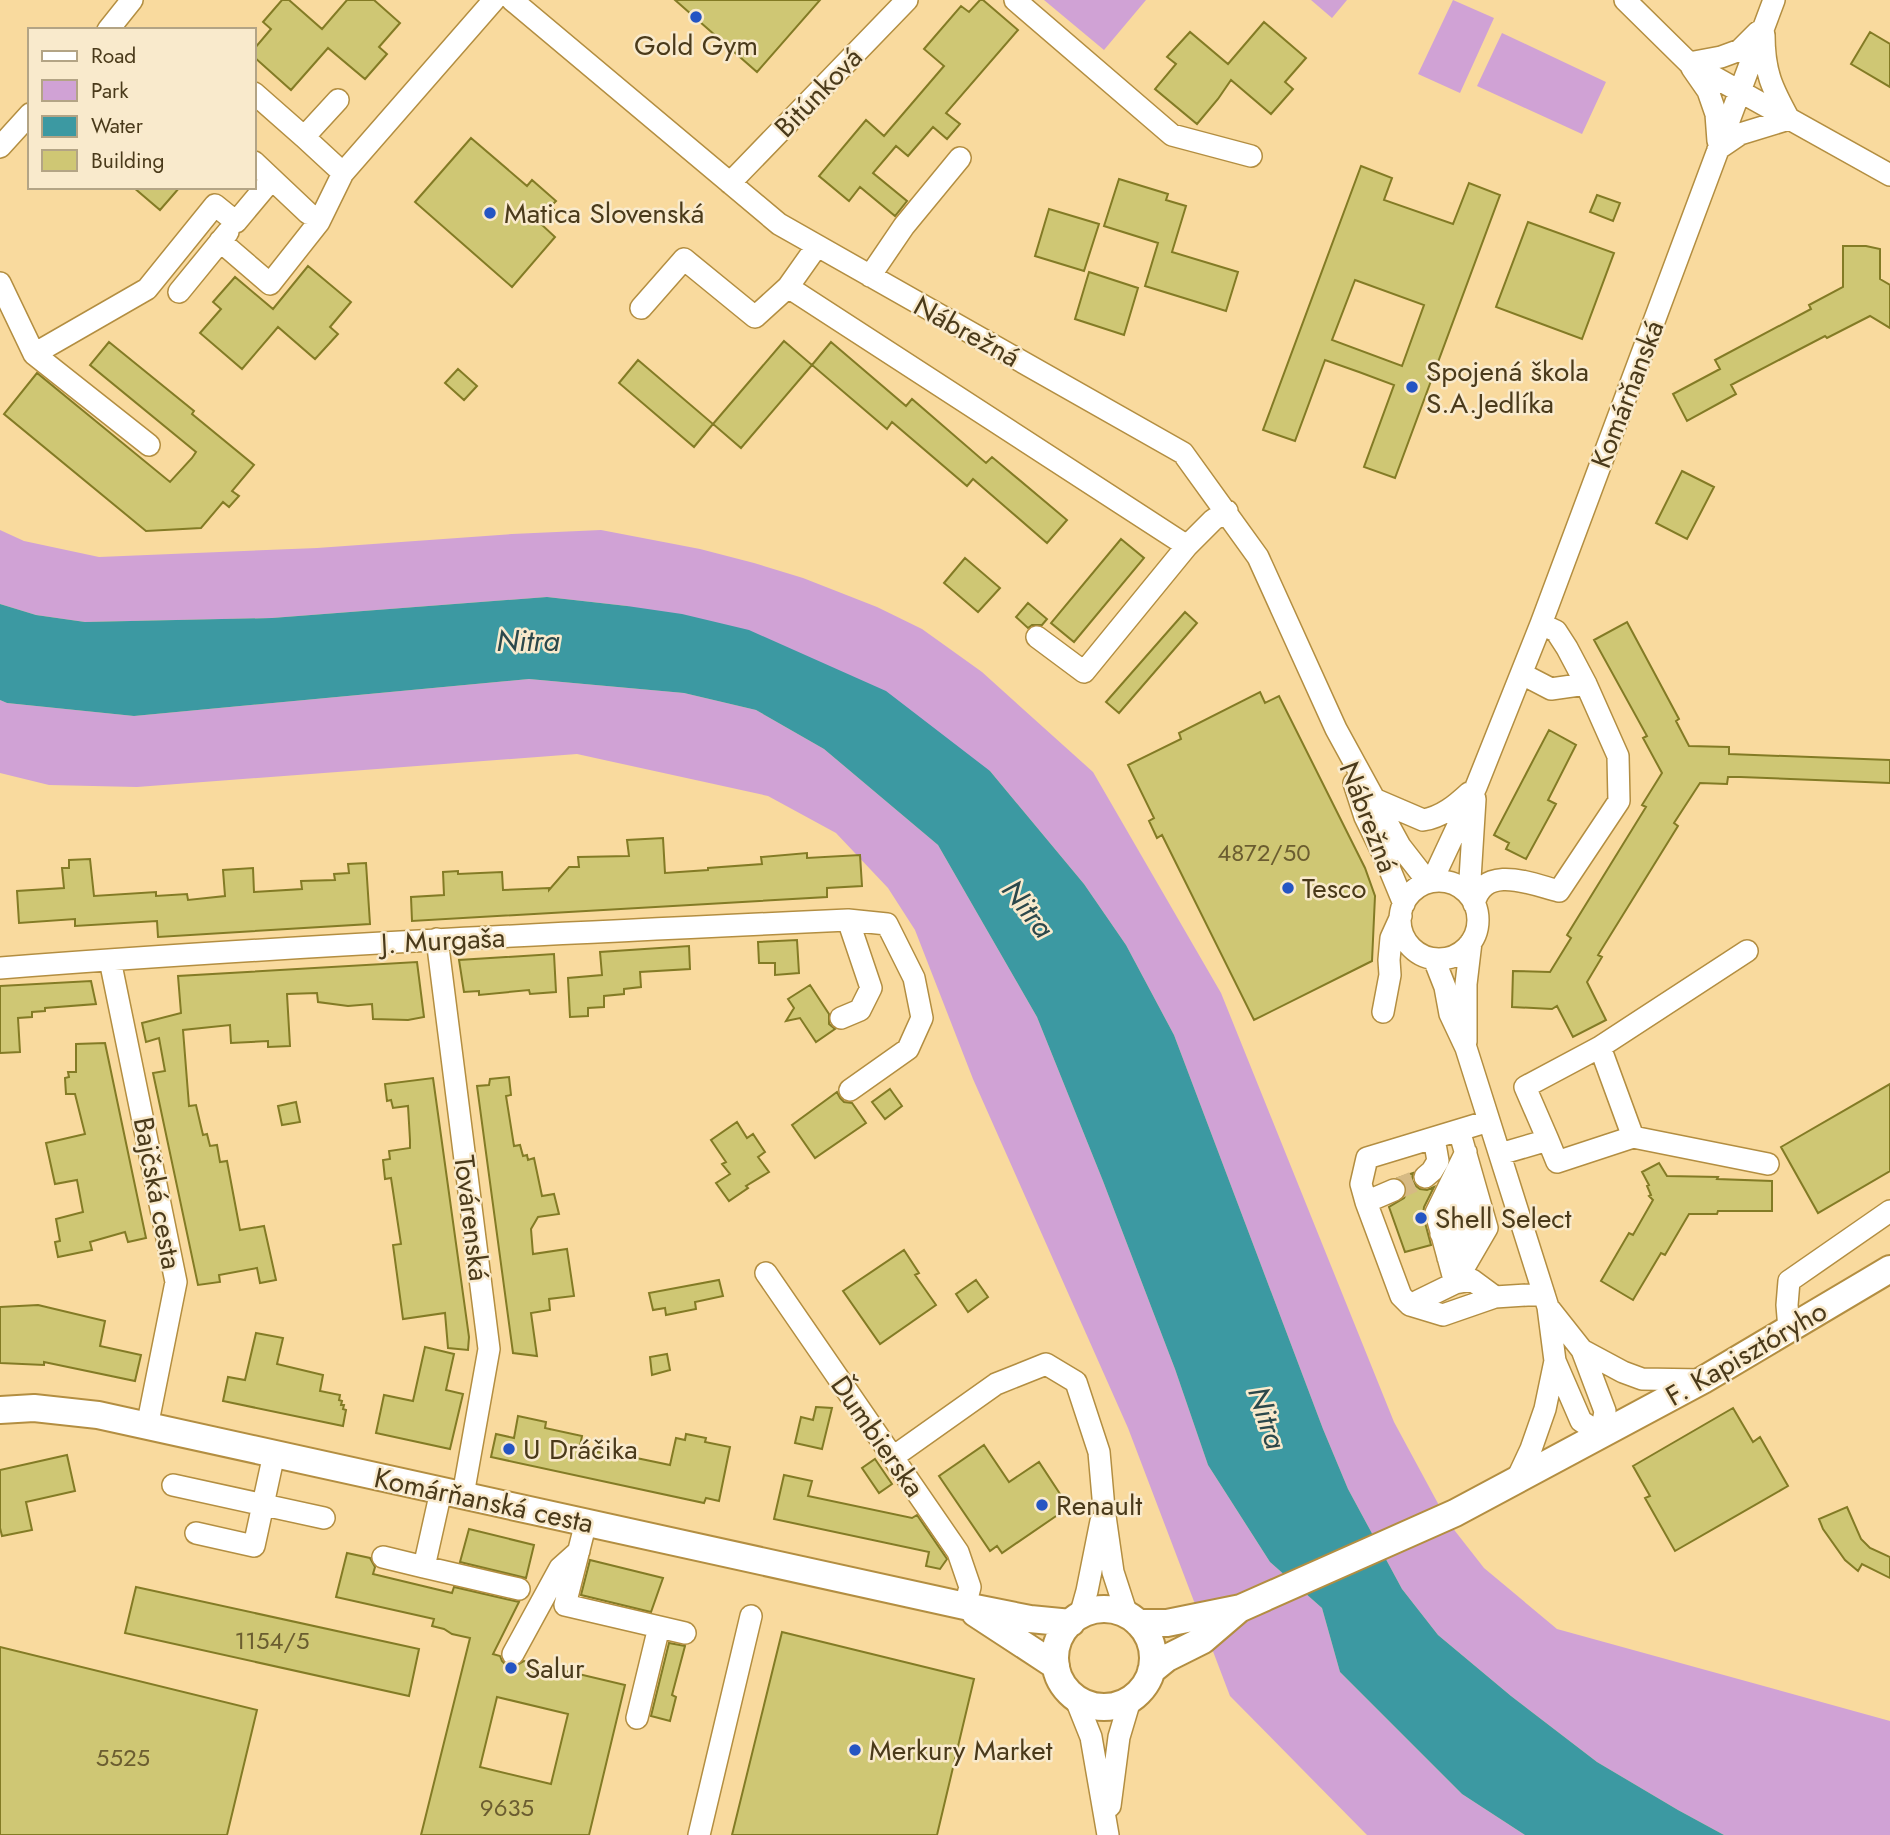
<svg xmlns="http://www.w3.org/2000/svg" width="1890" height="1835" viewBox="0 0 1890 1835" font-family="Jost,sans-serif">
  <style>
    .green { fill: #d0a2d5 }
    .water { fill: #3c99a2 }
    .building { fill: #cfc774; stroke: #837b25; stroke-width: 2; fill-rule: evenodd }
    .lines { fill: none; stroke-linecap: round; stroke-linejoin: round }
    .minor-tunnel { stroke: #d6ba84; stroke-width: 21; stroke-dasharray: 21 10; stroke-linecap: butt }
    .minor-casing { stroke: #b38e41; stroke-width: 24 }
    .major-casing { stroke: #b38e41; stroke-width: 30 }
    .minor { stroke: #fff; stroke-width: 21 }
    .major { stroke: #fff; stroke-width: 26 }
    .poi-dot { fill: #2555c3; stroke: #f9eacc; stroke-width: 2.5 }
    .labels { text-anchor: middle; stroke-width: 5; stroke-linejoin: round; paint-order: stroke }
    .number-label { font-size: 24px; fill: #6b5d30 }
    .poi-label { font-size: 28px; fill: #4a3a1a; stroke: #f9eacc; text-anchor: start }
    .street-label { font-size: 28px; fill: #4a3a1a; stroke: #f9eacc }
    .water-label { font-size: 30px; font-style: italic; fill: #2b484b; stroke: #f9eacc }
  </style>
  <rect width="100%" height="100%" fill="#f9da9e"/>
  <path class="green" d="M1044 0H1146L1104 50Z
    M1311 0H1347L1332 18Z
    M1453 0 1494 18 1460 93 1418 74Z
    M1502 33 1606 82 1582 134 1477 86Z
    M0 530 24 541 99 557 317 548 512 534 601 530 700 549 754 563 803 578 877 607 922 629 982 672 1093 772 1221 993 1394 1422 1448 1522 1484 1568 1557 1629 1890 1721V1835H1724L1678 1810 1597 1762 1511 1696 1438 1635 1402 1589 1348 1489 1323 1429 1174 1035 1126 945 1084 884 990 771 627 606 547 597 272 618 85 622 36 615 0 604Z
    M529 679 684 693 756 710 824 749 938 845 1037 1017 1103 1181 1175 1369 1208 1465 1270 1562 1322 1608 1340 1672 1462 1794 1525 1835H1367L1230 1696 1128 1428 973 1079 915 930 888 888 836 833 768 796 577 754 137 787 49 785 0 773V700L7 703 134 716Z"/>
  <path class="water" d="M547 597 627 606 682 614 749 630 886 691 990 771 1084 884 1126 945 1174 1035 1323 1429 1348 1489 1402 1589 1438 1635 1511 1696 1597 1762 1678 1810 1724 1835H1525L1462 1794 1340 1672 1322 1608 1270 1562 1208 1465 1175 1369 1103 1181 1037 1017 938 845 824 749 756 710 684 693 529 679 134 716 7 703 0 700V604L36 615 85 622 272 618Z"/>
  <path class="building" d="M282 0H289L322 29 347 0H374L400 23 379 47 387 54 365 79 328 48 291 90 254 57V49L271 29 263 22Z
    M675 0H820L757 72Z
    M980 0H983L1018 30 946 113 960 124 947 139 933 127 908 156 896 146 873 173 907 201 895 216 860 187 849 201 819 176 866 120 884 136 944 66 924 49 961 6 969 12Z
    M1264 22 1306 58 1285 82 1293 89 1271 114 1231 80 1218 99 1197 124 1155 89 1176 64 1167 57 1190 32 1228 64Z
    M1870 32 1890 44V87L1851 64Z
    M471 138 527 186 532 180 556 201 550 207 554 210 542 225 555 237 512 287 415 202Z
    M1361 166 1392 178 1384 200 1453 224 1469 183 1500 195 1395 478 1364 467 1394 385 1359 372 1325 360 1295 441 1263 430ZM1355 280 1424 305 1402 366 1332 340Z
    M1119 179 1168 194 1166 200 1186 206 1172 252 1238 272 1226 311 1145 286 1158 243 1104 226Z
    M133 187H180L160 210Z
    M1597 195 1620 203 1613 221 1590 212Z
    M1049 209 1099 224 1084 271 1035 256Z
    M1528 222 1614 253 1582 339 1496 307Z
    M1843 246H1866L1880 249V279L1890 285V328L1870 316 1827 338 1825 336 1731 385 1736 394 1687 421 1673 394 1720 369 1715 360 1811 309 1809 305 1843 287Z
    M308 266 351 302 330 327 338 334 315 359 278 327 242 369 200 333 221 309 213 302 235 277 273 309Z
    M1089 272 1138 288 1124 335 1075 319Z
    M784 341 812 365 741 448 713 424Z
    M109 342 194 411 192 414 254 465 232 491 239 496 229 507 223 502 201 528 146 531 4 414 37 373 170 482 192 458 196 452 90 365Z
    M831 342 906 406 912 399 986 463 992 457 1067 520 1047 543 973 479 967 486 892 422 887 429 812 365Z
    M638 360 713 424 694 447 619 383Z
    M458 369 477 386 464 400 445 383Z
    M1682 471 1714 487 1687 539 1656 523Z
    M1121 539 1144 558 1074 642 1051 623Z
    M965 558 1000 588 978 612 944 583Z
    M1028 603 1047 619 1042 625H1032L1028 628 1016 617Z
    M1185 612 1197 623 1119 713 1106 702Z
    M1627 622 1679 719 1676 721 1689 746 1729 747V754L1890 760V783L1740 777H1728L1727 784 1700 783 1674 823 1678 826 1598 955 1602 957 1587 982 1606 1020 1573 1037 1557 1006 1552 1009 1512 1007 1513 971 1550 972 1571 938 1567 935 1646 807 1642 805 1662 773 1643 738 1647 736 1594 640Z
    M1260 692 1265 703 1279 696 1365 868 1375 896 1372 961 1254 1020 1162 835 1157 838 1149 821 1154 818 1128 765 1181 739 1179 733Z
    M1549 730 1576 745 1548 800 1556 804 1526 859 1506 849 1509 843 1494 835Z
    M663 838 665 873 708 870V868L762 864 761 857 807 853V858L860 855 862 886 827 888V897L412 921 411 897 444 895 443 872 458 871V874L502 872 503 890 549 888V890L569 867H579L578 857 629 856 627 840Z
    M90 859 94 896 156 892V896L187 894 188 900 225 896 223 870 253 868 254 892 302 889 301 881 335 880 334 874 349 873 348 864 366 863 370 924 158 937 157 921 75 926V919L19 923 17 891 64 888 62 868H69V860Z
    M797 940 799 973 775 975V963H759L758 942Z
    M689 946 690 969 640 972 641 987 624 989V994L604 996V1007L588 1008V1016L570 1017 568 978 602 975 600 952Z
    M554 954 556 992 530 994 529 990 479 995V991L464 992 459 960Z
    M417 962 424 1017 408 1020 373 1019 372 1004 348 1006 318 1002 317 993 287 994 290 1046 268 1047V1041L231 1043 230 1025 183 1030 189 1106 196 1105 203 1135 207 1134 210 1146 217 1145 220 1162 227 1161 240 1230 264 1226 276 1280 260 1283 257 1268 219 1275 220 1282 198 1285 153 1073 165 1071 159 1038 146 1042 142 1023 181 1013 178 976Z
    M91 981 96 1004 45 1008V1011L32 1012V1017L18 1018 20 1052 0 1053V986Z
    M810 985 829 1014V1024L835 1029 816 1042 800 1018 786 1021 794 1008 788 999Z
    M105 1043 146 1238 128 1242 125 1232 90 1242 92 1250 58 1257 55 1242 60 1241 56 1219 83 1212 77 1180 55 1184 46 1143 85 1134 75 1094H66L65 1078 69 1077 68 1072H76V1044Z
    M509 1077 511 1095 506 1096 514 1146 520 1145 523 1156 527 1155 528 1160 534 1158 542 1196 554 1194 559 1214 538 1217 531 1229 533 1254 567 1249 574 1296 549 1299 550 1310 531 1313 537 1356 513 1353 477 1086 489 1085 490 1079Z
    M433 1078 469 1337 468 1350 448 1348 445 1313 403 1319 393 1245 401 1244 391 1178 385 1179 383 1160 390 1159 389 1151 410 1148V1140L408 1106 393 1108 391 1100 387 1101 385 1084Z
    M1890 1084V1171L1818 1213 1781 1147Z
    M890 1089 902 1106 885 1119 872 1102Z
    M837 1092 840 1098 844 1102 852 1103 866 1123 815 1158 792 1125Z
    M296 1102 300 1122 282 1125 278 1106Z
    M737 1122 747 1138 753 1134 765 1152 758 1157 769 1172 746 1186 748 1188 729 1201 716 1183 730 1174 722 1164 726 1162 711 1140Z
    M1659 1163 1667 1176 1718 1177 1717 1179 1772 1181V1211H1718L1717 1214H1689L1665 1255 1661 1253 1633 1300 1601 1281 1629 1233 1633 1235 1653 1200 1649 1196 1651 1195 1647 1186 1649 1185 1642 1172Z
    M1413 1173 1412 1180 1416 1186 1420 1189 1427 1190 1434 1187 1424 1207 1423 1215 1431 1245 1405 1252 1389 1207 1404 1198 1407 1192 1406 1184 1398 1178Z
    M904 1250 919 1273 915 1275 936 1305 880 1344 843 1291Z
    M719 1280 723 1296 695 1302 696 1309 666 1315 665 1308 653 1310 649 1293Z
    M976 1280 988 1297 968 1312 956 1294Z
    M38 1305 105 1321 100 1346 141 1355 135 1381 44 1362V1365L0 1363V1307Z
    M256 1333 283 1338 277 1364 323 1375 320 1391 340 1395 339 1400 342 1401 341 1405H344L343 1409 346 1410 343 1426 223 1401 228 1377 245 1380Z
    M425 1347 454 1354 446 1390 463 1394 450 1449 376 1433 384 1395 413 1401Z
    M667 1354 670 1370 652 1375 650 1357Z
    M816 1407 832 1408 822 1449 795 1443 801 1417 813 1420Z
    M1733 1408 1753 1442 1760 1437 1788 1486 1675 1551 1645 1498 1650 1496 1633 1466Z
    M518 1416 546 1422 545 1428 582 1436 580 1446 589 1448 588 1450 622 1457V1455L670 1465 676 1438 685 1440 686 1434 706 1438 705 1442 730 1447 719 1501 706 1498 704 1503 491 1457 496 1434 514 1438Z
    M984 1445 1009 1482 1039 1462 1064 1500 1058 1504 1062 1512 1002 1553 997 1546 990 1551 939 1476Z
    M67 1455 75 1491 26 1502 32 1530 2 1536 0 1528V1470Z
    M875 1459 892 1484 879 1493 862 1468Z
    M784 1475 812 1481 808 1496 912 1518 917 1515 947 1559 940 1569 926 1566 929 1552 774 1519Z
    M1847 1507 1861 1539 1870 1548 1890 1557V1578L1862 1564 1858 1571 1845 1560 1823 1529 1819 1519Z
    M469 1529 534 1545 526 1578 460 1562Z
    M347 1553 370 1558 375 1567 373 1574 452 1593 454 1587 519 1602 493 1654 500 1656 502 1661 507 1666 514 1667 524 1661 625 1685 589 1835H421L470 1638 452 1634 444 1629 432 1626 434 1619 336 1597ZM497 1697 568 1714 551 1784 480 1767Z
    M590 1560 663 1578 651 1612 581 1595Z
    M136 1587 419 1649 409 1696 125 1633Z
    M782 1632 974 1679 937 1835H732Z
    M669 1643 685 1646 672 1695 676 1697 670 1721 651 1716Z
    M0 1647 257 1710 227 1835H0Z"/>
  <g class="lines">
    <path class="minor-tunnel" d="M1394 1190 1425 1177"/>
    <defs>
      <path id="minor" d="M512 0 779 224 1183 453 1258 557 1336 729 1400 846 1428 882
        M1015 0 1172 135 1251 156
        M1625 0 1689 63 1890 175
        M108 30 132 0
        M1764 35C1764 72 1772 88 1789 119
        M1689 63 1721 57 1740 50 1758 32
        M1692 68 1708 91 1716 114 1718 141
        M254 93 304 137
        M338 100 304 137 343 173
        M0 147 30 114
        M1718 149 1740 134 1789 119
        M254 162 272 179
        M730 183 907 0
        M220 241 270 284 319 222 343 173 494 0
        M870 276 904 226 960 158
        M0 283 34 354 147 289 215 205 236 222 272 179 308 213
        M788 287 1187 546
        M179 292 228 232
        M641 308 684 259 755 317 788 287 817 246
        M34 354 149 445
        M1037 637 1084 672 1187 546 1213 520 1227 511
        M1522 674 1551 689 1586 684
        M1354 783 1365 817 1385 858 1404 904
        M1374 799 1423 820C1442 817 1456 805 1469 793
        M1432 881 1476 787 1541 624 1774 0
        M1400 920a39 39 0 1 1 78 0a39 39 0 1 1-78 0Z
        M1469 895 1475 799
        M1474 904C1484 863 1531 884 1559 891L1619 801 1618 756 1586 684 1567 648 1556 631 1541 624
        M437 939 489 1349 463 1495
        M1434 959 1445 987 1450 1014 1466 1048 1548 1307 1555 1361 1581 1421 1601 1434 1605 1411 1582 1350 1548 1307
        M110 960 176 1282 147 1427
        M0 968C282 946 565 933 848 920L887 924 914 978 922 1018 908 1049 850 1090
        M1383 1012 1390 975 1389 960 1391 938 1401 916
        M841 1018 860 1010 871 988 848 920
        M1466 1042V984L1471 942
        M1489 1121 1367 1158 1361 1184 1366 1202 1401 1296 1410 1305 1443 1315 1495 1297 1544 1294
        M1633 1137 1768 1164
        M1548 1140 1525 1087 1600 1047 1747 951
        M1500 1154 1548 1140 1557 1162 1633 1137 1600 1047
        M1425 1177 1432 1171 1438 1161 1434 1138
        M1366 1202 1394 1190
        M1441 1234 1472 1176
        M1448 1258 1480 1204
        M766 1273 958 1552 970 1587 965 1606
        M1455 1283 1487 1228 1459 1130
        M1455 1283 1436 1213 1466 1152
        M1410 1305 1455 1283 1472 1280 1495 1297
        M1789 1329 1787 1305 1789 1281 1890 1211
        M1582 1350 1623 1372 1642 1379 1703 1380
        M893 1457 996 1384 1046 1364 1076 1382 1099 1452 1104 1509 1113 1572 1127 1615
        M1517 1479 1531 1449 1545 1409 1555 1361
        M173 1485 324 1518
        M441 1491 424 1567 519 1589
        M586 1522 565 1605 685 1633
        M196 1533 254 1546 274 1454
        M383 1557 424 1567
        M1080 1616 1087 1591 1101 1521
        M513 1654 560 1568 579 1551
        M1075 1697 1091 1737 1108 1835
        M637 1718 659 1627
        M1110 1806 1119 1737 1130 1700
        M699 1835 751 1616"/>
      <path id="major" d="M0 1410 34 1408 98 1415 965 1606 1030 1619 1071 1623
        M1055 1658a49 49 0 1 1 98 0a49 49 0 1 1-98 0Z
        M975 1613 1056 1666
        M1138 1623H1167L1241 1608 1455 1513 1703 1380 1890 1269
        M1151 1671 1167 1658 1203 1640 1238 1610"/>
    </defs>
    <use href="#minor" class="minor-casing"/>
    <use href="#major" class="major-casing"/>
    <use href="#minor" class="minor"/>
    <use href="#major" class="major"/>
  </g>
  <g class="poi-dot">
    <circle cx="696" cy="17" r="7"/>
    <circle cx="490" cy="213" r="7"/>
    <circle cx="1412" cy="387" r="7"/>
    <circle cx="1288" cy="888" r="7"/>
    <circle cx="1421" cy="1218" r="7"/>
    <circle cx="509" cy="1449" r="7"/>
    <circle cx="1042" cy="1505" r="7"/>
    <circle cx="511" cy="1668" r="7"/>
    <circle cx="855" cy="1750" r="7"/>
  </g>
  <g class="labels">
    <g class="number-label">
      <text x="1264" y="861">4872/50</text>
      <text x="272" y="1649">1154/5</text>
      <text x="123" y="1766">5525</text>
      <text x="507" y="1816">9635</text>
    </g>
    <g class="poi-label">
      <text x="696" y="55" text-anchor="middle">Gold Gym</text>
      <text x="504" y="223">Matica Slovenská</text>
      <text x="1426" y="381">Spojená škola<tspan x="1426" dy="32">S.A.Jedlíka</tspan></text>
      <text x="1302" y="898">Tesco</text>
      <text x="1435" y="1228">Shell Select</text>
      <text x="523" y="1459">U Dráčika</text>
      <text x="1056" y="1515">Renault</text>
      <text x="525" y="1678">Salur</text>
      <text x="869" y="1760">Merkury Market</text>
    </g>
    <g class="street-label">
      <text transform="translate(818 92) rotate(-46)" y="10">Bitúnková</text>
      <text transform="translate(967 331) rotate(29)" y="10">Nábrežná</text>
      <text transform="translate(1627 394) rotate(-69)" y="10">Komárňanská</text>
      <text transform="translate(1369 817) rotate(69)" y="10">Nábrežná</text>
      <text transform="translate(443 940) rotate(-3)" y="10">J. Murgaša</text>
      <text transform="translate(158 1193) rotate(79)" y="10">Bajčská cesta</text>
      <text transform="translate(472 1218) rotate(83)" y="10">Továrenská</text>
      <text transform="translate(1746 1353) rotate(-30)" y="10">F. Kapisztóryho</text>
      <text transform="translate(878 1436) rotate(55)" y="10">Ďumbierska</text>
      <text transform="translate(484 1500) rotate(12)" y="10">Komárňanská cesta</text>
    </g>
    <g class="water-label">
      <text x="528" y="651">Nitra</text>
      <text transform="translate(1028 909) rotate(52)" y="10">Nitra</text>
      <text transform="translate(1267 1418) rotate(72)" y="10">Nitra</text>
    </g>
  </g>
  <rect x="28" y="28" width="228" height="161" fill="#f9eacc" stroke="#b3a485" stroke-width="2"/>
  <rect x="42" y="51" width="35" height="10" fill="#ffffff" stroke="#b3a485" stroke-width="2"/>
  <text x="91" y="63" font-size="21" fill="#4a3a1a">Road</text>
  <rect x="42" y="80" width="35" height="21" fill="#d0a2d5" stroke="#b3a485" stroke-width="2"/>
  <text x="91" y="98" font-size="21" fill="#4a3a1a">Park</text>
  <rect x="42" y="116" width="35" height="21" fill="#3c99a2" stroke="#b3a485" stroke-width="2"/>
  <text x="91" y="133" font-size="21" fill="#4a3a1a">Water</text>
  <rect x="42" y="150" width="35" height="21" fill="#cfc774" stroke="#b3a485" stroke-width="2"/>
  <text x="91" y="168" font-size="21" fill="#4a3a1a">Building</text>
</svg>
